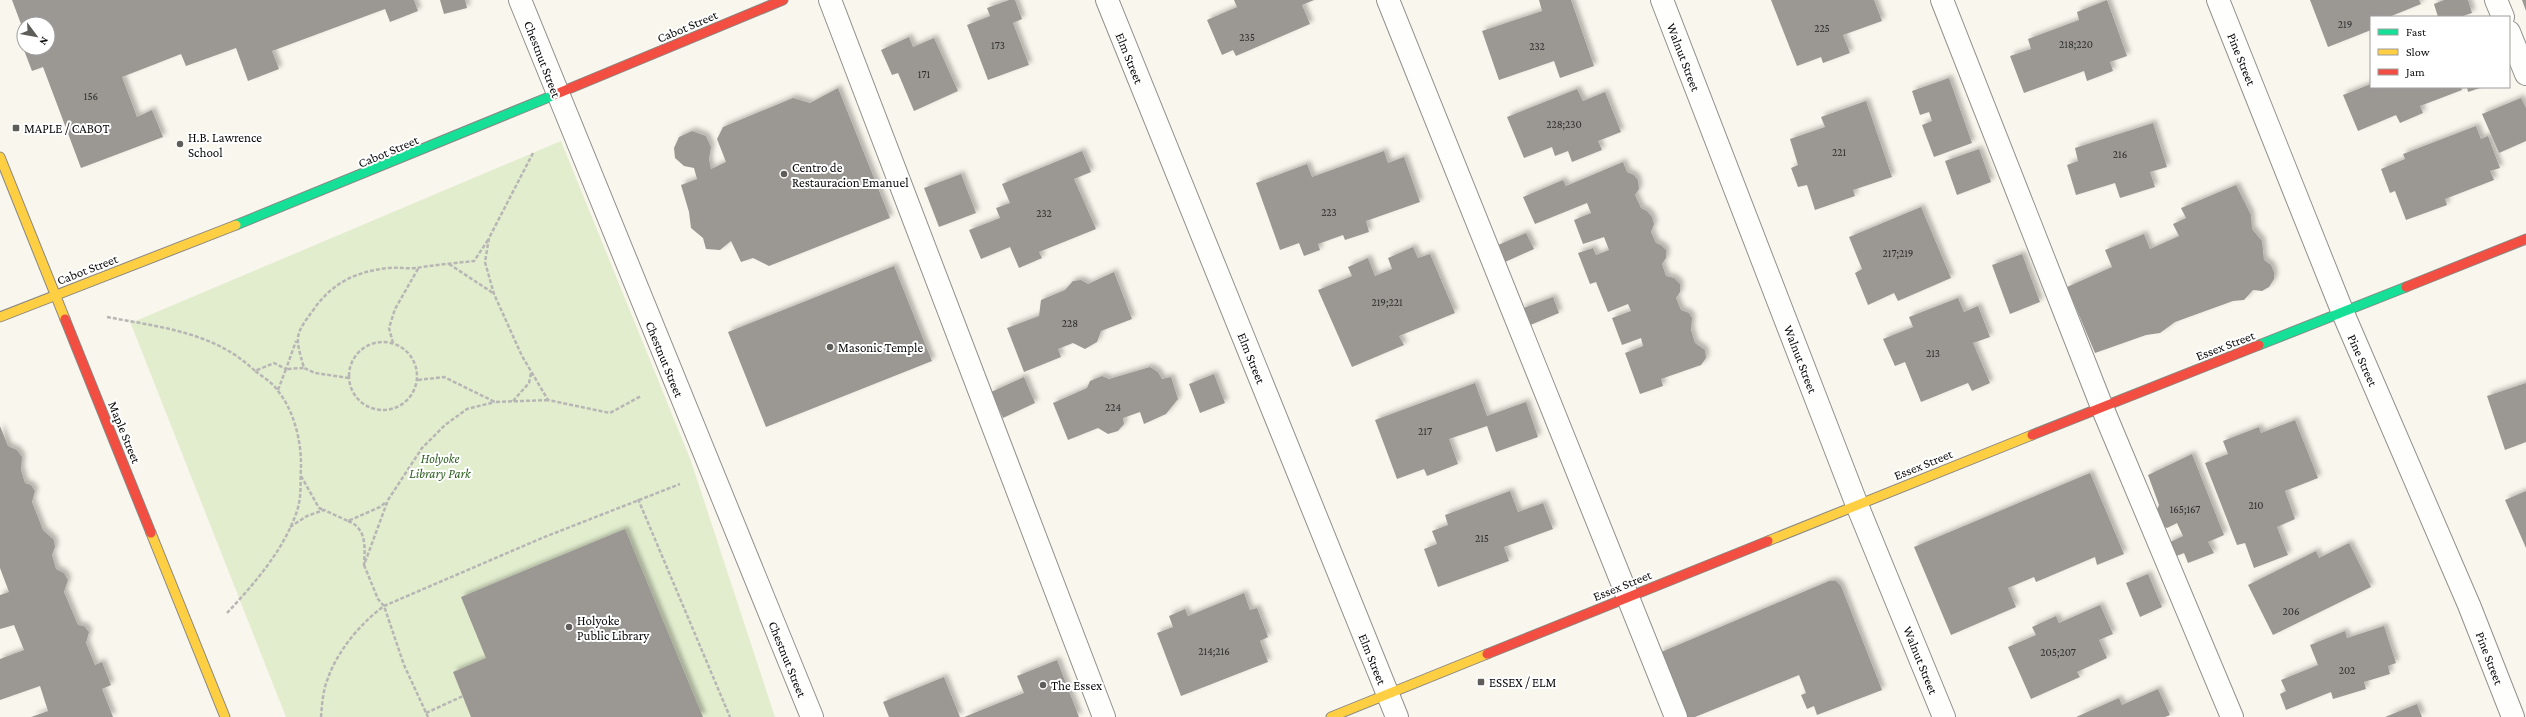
<svg xmlns="http://www.w3.org/2000/svg" width="2526" height="717" viewBox="0 0 2526 717" font-family="'Crimson Pro',serif">
  <style>
    .green { fill: #e2edce }
    .building { fill: #9b9894; filter: url(#shadow) }
    .lines { fill: none; stroke-linecap: round; stroke-linejoin: round }
    .lane-casing { stroke: #92908c; stroke-width: 24 }
    .street-casing { stroke: #92908c; stroke-width: 24 }
    .fast-casing { stroke: #888783; stroke-width: 11 }
    .slow-casing { stroke: #888783; stroke-width: 11 }
    .jam-casing { stroke: #888783; stroke-width: 11 }
    .path { stroke: #b7b6b5; stroke-width: 2.5; stroke-dasharray: 4 2; stroke-linecap: butt }
    .lane { stroke: #fefefc; stroke-width: 22 }
    .street { stroke: #fefefc; stroke-width: 22 }
    .fast { stroke: #16e098; stroke-width: 9 }
    .slow { stroke: #ffcf43; stroke-width: 9 }
    .jam { stroke: #f24e42; stroke-width: 9 }
    .poi-dot { fill: #5e5d59; stroke: #fff; stroke-width: 1.5 }
    .labels { text-anchor: middle; stroke-width: 4; stroke-linejoin: round; paint-order: stroke }
    .number-label { font-size: 11px; fill: #2e2e2c }
    .street-label { font-size: 13px; fill: #0a0a0a; stroke: #fff }
    .poi-label { font-size: 13px; fill: #0a0a0a; stroke: #fff; text-anchor: start }
    .park-label { font-size: 13px; font-style: italic; fill: #2d5e1e; stroke: #fff }
  </style>
  <defs>
    <filter id="shadow"><feDropShadow dx="3.5" dy="-3.5" stdDeviation="2" flood-color="#0004"/></filter>
  </defs>
  <rect width="100%" height="100%" fill="#f9f6ed"/>
  <path class="green" d="M561 141 691 461 775 717H286L129 319 133 322Z"/>
  <path class="building" d="M12 0H414L418 11 390 22 385 9 272 51 279 69 248 81 236 48 186 66 181 54 122 77 137 117 152 110 163 137 81 168 43 67 32 71 19 37 24 35V48H48V24H24V32Z
    M440 0H465L467 8 444 14Z
    M1009 0H1015L1022 19 1013 23 1029 65 988 80 967 25 990 16 987 8Z
    M1234 0H1314L1302 5 1310 24 1236 56 1233 50 1222 55 1207 20 1237 7Z
    M1539 0H1571L1594 66 1560 78 1554 61 1499 80 1482 31 1542 11Z
    M1771 0H1874L1882 21 1843 35 1850 53 1823 63 1821 57 1797 66Z
    M2107 0 2127 56 2110 62 2113 71 2087 81 2084 71 2024 93 2010 56 2031 49 2028 39 2079 20 2077 12Z
    M2310 0H2419L2421 4 2389 17H2371V30L2328 47Z
    M2444 0H2468L2472 13 2460 17H2438L2434 4Z
    M2522 0H2526V11Z
    M909 37 913 47 934 38 958 91 914 111 898 73 892 75 881 50Z
    M1949 78 1972 143 1934 157 1922 125 1932 121 1929 112 1920 115 1912 91Z
    M2371 84V87H2461L2462 90 2420 106 2423 113 2400 123 2396 115 2358 131 2343 95Z
    M2467 87H2483L2468 92Z
    M838 88 890 218 769 266 753 258 741 262 731 241 720 250 706 249 703 238 691 228 689 212 681 185 697 179 694 168 684 166 675 158 674 148 679 137 692 131 706 136 711 147 709 159 711 169 726 162 717 139 723 127 793 98 810 103Z
    M1577 89 1583 101 1605 92 1621 132 1598 141 1602 150 1572 162 1568 151 1555 156 1552 147 1524 158 1507 117Z
    M2521 98 2526 108V141L2499 153 2482 114Z
    M1866 101 1892 177 1853 190 1855 196 1815 210 1807 185 1798 187 1791 168 1798 165 1790 139 1825 127 1821 117Z
    M2153 123 2167 167 2150 172 2155 187 2120 198 2115 183 2076 195 2067 165 2078 161 2075 148Z
    M2476 126 2481 139 2488 136 2500 168 2490 171 2494 180 2445 199 2447 205 2406 220 2395 191 2390 193 2381 169 2405 159 2403 154Z
    M1979 149 1991 182 1957 195 1945 161Z
    M1082 151 1091 172 1074 179 1096 229 1039 252 1042 258 1019 268 1010 247 981 259 969 230 1000 218 996 208 1010 203 1002 184Z
    M1384 151 1388 163 1404 157 1420 202 1366 221 1369 232 1345 240 1343 235 1318 244 1320 250 1304 256 1299 243 1280 250 1256 183 1307 164 1312 177Z
    M1623 162 1627 172 1634 175 1638 180 1639 189 1635 195 1641 208 1647 211 1652 217 1654 224 1651 232 1656 243 1661 245 1666 250V258L1662 264 1666 276 1674 278 1680 284V292L1676 298 1681 310 1689 313 1692 318 1691 330 1695 343 1705 350 1706 358 1701 365 1661 379 1663 386 1640 394 1625 353 1643 346 1641 338 1622 345 1612 318 1631 311 1628 304 1608 312 1596 282 1590 284 1578 253 1593 248 1596 255 1609 250 1604 237 1583 244 1574 220 1591 213 1587 203 1535 224 1523 197 1563 180 1566 186Z
    M961 174 976 213 939 227 924 188Z
    M2236 185 2251 215 2252 229 2262 241 2264 260 2271 265 2274 272V279L2269 287 2262 291 2253 290 2244 300 2233 301 2175 322 2160 333 2146 335 2095 353 2067 287 2112 267 2105 250 2144 234 2150 249 2179 236 2173 224 2186 218 2181 208Z
    M1921 207 1951 278 1898 301 1894 293 1868 305 1855 273 1862 269 1849 237Z
    M1526 233 1534 249 1505 262 1498 245Z
    M1413 247 1418 258 1430 254 1455 313 1399 336 1404 345 1352 367 1318 290 1352 276 1348 267 1368 258 1375 276 1392 269 1388 258Z
    M2022 254 2040 302 2010 314 1992 265Z
    M894 266 932 361 766 427 728 332Z
    M1114 272 1132 319 1101 331 1097 342 1085 349 1073 343 1058 349 1061 357 1024 372 1007 328 1039 316 1041 300 1065 290 1073 281 1081 280 1088 284Z
    M1553 297 1559 313 1528 326 1521 309Z
    M1958 298 1964 312 1978 306 1990 337 1973 343 1990 383 1972 391 1968 383 1921 402 1905 362 1895 366 1883 339 1913 327 1909 317Z
    M1150 367 1158 372 1162 379 1171 377 1178 399 1166 414 1144 424 1140 412 1123 418 1124 424 1118 431 1108 434 1098 428 1068 440 1053 403 1087 388 1090 381 1102 376 1109 379Z
    M1214 374 1225 403 1200 413 1189 384Z
    M1024 377 1035 403 1003 418 991 392Z
    M1475 383 1487 416 1526 402 1538 437 1496 452 1487 426 1449 439 1458 464 1427 476 1424 469 1397 479 1375 420Z
    M2526 383V442L2505 450 2487 396Z
    M2295 420 2318 478 2285 491 2295 519 2277 527 2288 555 2254 568 2245 543 2237 545 2205 463 2228 454 2223 441 2259 427 2261 433Z
    M0 426 8 446 17 450 22 457 21 470 25 483 31 485 35 491 32 502 43 530 54 540 55 547 52 555 56 569 64 573 68 580 64 592 78 625 84 626 89 632 86 643 95 665 102 662 111 685 102 689 113 717H31L48 711 40 686 0 700V659L24 650 14 625 0 629V595L9 592 0 568Z
    M2192 454 2224 535 2208 542 2214 553 2188 563 2184 553 2174 557 2168 543 2183 536 2177 523 2167 528 2162 526 2156 512 2159 505 2148 475Z
    M2090 473 2124 554 2097 565 2095 557 2036 582 2034 577 2008 588 2016 607 1951 635 1914 547Z
    M1510 491 1518 512 1543 503 1553 529 1504 547 1509 561 1438 587 1424 549 1437 544 1432 531 1448 525 1445 515Z
    M2526 491V548L2505 500Z
    M625 529 703 717H471L453 672 486 658 461 597Z
    M2349 543 2371 587 2273 635 2248 585 2316 551 2319 558Z
    M2148 574 2162 607 2140 617 2126 583Z
    M1829 581H1836L1841 586 1882 690 1817 715 1814 706 1807 709 1801 695 1806 693 1799 675 1695 717H1686L1659 653Z
    M1244 593 1250 610 1257 608 1268 637 1260 641 1268 662 1181 696 1157 633 1173 627 1169 616 1185 609 1188 616Z
    M2100 605 2113 634 2099 640 2107 658 2077 672 2080 677 2031 699 2008 647 2036 635 2032 627 2056 616 2059 623Z
    M2384 626 2396 663 2388 666 2390 674 2364 682 2366 689 2333 699 2331 692 2286 710 2280 694 2286 691 2281 680 2318 665 2310 645 2345 631 2347 638Z
    M1057 660 1079 717H964L1024 693 1017 676Z
    M944 677 960 717H889L883 702Z
    M2158 689 2170 715 2165 717H2076L2119 698 2122 705Z
    M2417 704 2422 717H2385Z"/>
  <g class="lines">
    <defs>
      <path id="lane" d="M830 0 1104 717
        M1388 0 1676 717
        M1942 0 2102 407 2232 717
        M2496 0 2503 17
        M2509 32 2526 74"/>
      <path id="street" d="M520 0 812 717
        M1107 0 1397 717
        M1662 0 1857 505 1944 717
        M2218 0 2343 313 2469 605 2513 717"/>
      <path id="fast" d="M236 225 554 95
        M2259 345 2406 287"/>
      <path id="slow" d="M0 157 65 319
        M0 317 236 225
        M151 533 225 717
        M1768 541 2032 435
        M1331 717 1487 654"/>
      <path id="jam" d="M554 95 783 0
        M2406 287 2526 239
        M65 319 151 533
        M2032 435 2259 345
        M1487 654 1768 541"/>
    </defs>
    <use href="#lane" class="lane-casing"/>
    <use href="#street" class="street-casing"/>
    <use href="#fast" class="fast-casing"/>
    <use href="#slow" class="slow-casing"/>
    <use href="#jam" class="jam-casing"/>
    <path class="path" d="M533 153 489 238 485 262 494 294 522 356 548 400 610 413 641 396
      M449 264 493 293
      M107 317C159 327 215 332 255 371L274 363 286 369 296 341
      M349 376a34 34 0 1 1 68 0a34 34 0 1 1-68 0Z
      M393 343 389 328 395 309 419 267
      M349 378 315 373 304 368C295 336 294 336 314 309 332 283 357 271 389 268 398 267 407 269 416 268 435 265 455 263 474 261L488 240
      M418 380 444 377 495 402 549 400
      M278 390 286 369 304 368
      M513 401 529 383 531 373
      M301 476 319 508 324 510
      M638 499 730 717
      M348 521C367 528 365 548 364 565L388 500 422 448 445 425 467 409 495 402
      M290 527 307 516 324 510 348 521 380 507 386 502
      M364 565 378 599 384 606 404 665 428 717
      M227 613C254 584 284 550 297 511 302 496 300 480 301 465 301 440 294 411 278 391 273 383 263 377 255 371
      M426 713 463 696
      M321 717C322 704 323 690 328 678 338 650 361 623 384 606L542 538 680 484"/>
    <use href="#lane" class="lane"/>
    <use href="#street" class="street"/>
    <use href="#fast" class="fast"/>
    <use href="#slow" class="slow"/>
    <use href="#jam" class="jam"/>
  </g>
  <g class="poi-dot">
    <rect x="12" y="124" width="8" height="8" rx="2"/>
    <circle cx="180" cy="144" r="4"/>
    <circle cx="784" cy="174" r="4"/>
    <circle cx="830" cy="347" r="4"/>
    <circle cx="569" cy="627" r="4"/>
    <rect x="1477" y="678" width="8" height="8" rx="2"/>
    <circle cx="1043" cy="685" r="4"/>
  </g>
  <g class="labels">
    <g class="number-label">
      <text x="2345" y="28">219</text>
      <text x="1822" y="32">225</text>
      <text x="1247" y="41">235</text>
      <text x="2076" y="48">218;220</text>
      <text x="998" y="49">173</text>
      <text x="1537" y="50">232</text>
      <text x="924" y="78">171</text>
      <text x="91" y="100">156</text>
      <text x="1564" y="128">228;230</text>
      <text x="1839" y="156">221</text>
      <text x="2120" y="158">216</text>
      <text x="1329" y="216">223</text>
      <text x="1044" y="217">232</text>
      <text x="1898" y="257">217;219</text>
      <text x="1387" y="306">219;221</text>
      <text x="1070" y="327">228</text>
      <text x="1933" y="357">213</text>
      <text x="1113" y="411">224</text>
      <text x="1425" y="435">217</text>
      <text x="2256" y="509">210</text>
      <text x="2185" y="513">165;167</text>
      <text x="1482" y="542">215</text>
      <text x="2291" y="615">206</text>
      <text x="1214" y="655">214;216</text>
      <text x="2058" y="656">205;207</text>
      <text x="2347" y="674">202</text>
    </g>
    <g class="street-label">
      <text transform="translate(687 26) rotate(-23)" y="5">Cabot Street</text>
      <text transform="translate(1684 57) rotate(69)" y="5">Walnut Street</text>
      <text transform="translate(1130 58) rotate(68)" y="5">Elm Street</text>
      <text transform="translate(543 59) rotate(69)" y="5">Chestnut Street</text>
      <text transform="translate(2242 59) rotate(68)" y="5">Pine Street</text>
      <text transform="translate(388 151) rotate(-23)" y="5">Cabot Street</text>
      <text transform="translate(87 269) rotate(-21)" y="5">Cabot Street</text>
      <text transform="translate(2225 345) rotate(-21)" y="5">Essex Street</text>
      <text transform="translate(1252 358) rotate(68)" y="5">Elm Street</text>
      <text transform="translate(665 359) rotate(68)" y="5">Chestnut Street</text>
      <text transform="translate(1801 359) rotate(69)" y="5">Walnut Street</text>
      <text transform="translate(2363 360) rotate(66)" y="5">Pine Street</text>
      <text transform="translate(125 432) rotate(68)" y="5">Maple Street</text>
      <text transform="translate(1923 464) rotate(-22)" y="5">Essex Street</text>
      <text transform="translate(1622 585) rotate(-22)" y="5">Essex Street</text>
      <text transform="translate(2490 658) rotate(69)" y="5">Pine Street</text>
      <text transform="translate(788 659) rotate(68)" y="5">Chestnut Street</text>
      <text transform="translate(1373 659) rotate(68)" y="5">Elm Street</text>
      <text transform="translate(1921 660) rotate(68)" y="5">Walnut Street</text>
    </g>
    <g class="poi-label">
      <text x="24" y="133">MAPLE / CABOT</text>
      <text x="188" y="142">H.B. Lawrence<tspan x="188" dy="15">School</tspan></text>
      <text x="792" y="172">Centro de<tspan x="792" dy="15">Restauracion Emanuel</tspan></text>
      <text x="838" y="352">Masonic Temple</text>
      <text x="577" y="625">Holyoke<tspan x="577" dy="15">Public Library</tspan></text>
      <text x="1489" y="687">ESSEX / ELM</text>
      <text x="1051" y="690">The Essex</text>
    </g>
    <g class="park-label">
      <text x="440" y="463">Holyoke<tspan x="440" dy="15">Library Park</tspan></text>
    </g>
  </g>
  <rect x="2370" y="16" width="140" height="72" fill="#ffffff" stroke="#9d9d9d"/>
  <rect x="2378" y="29" width="20" height="6" fill="#16e098" stroke="#9d9d9d"/>
  <text x="2406" y="36" font-size="12" fill="#0a0a0a">Fast</text>
  <rect x="2378" y="49" width="20" height="6" fill="#ffcf43" stroke="#9d9d9d"/>
  <text x="2406" y="56" font-size="12" fill="#0a0a0a">Slow</text>
  <rect x="2378" y="69" width="20" height="6" fill="#f24e42" stroke="#9d9d9d"/>
  <text x="2406" y="76" font-size="12" fill="#0a0a0a">Jam</text>
  <g transform="translate(36 36) rotate(122)"><circle r="19" fill="#ffffff" stroke="#9d9d9d"/>
  <path d="M0-3L7 15L0 10L-7 15Z" fill="#5e5d59"/>
  <text y="-6" font-size="11" font-weight="bold" text-anchor="middle" fill="#0a0a0a">N</text>
  </g>
</svg>
